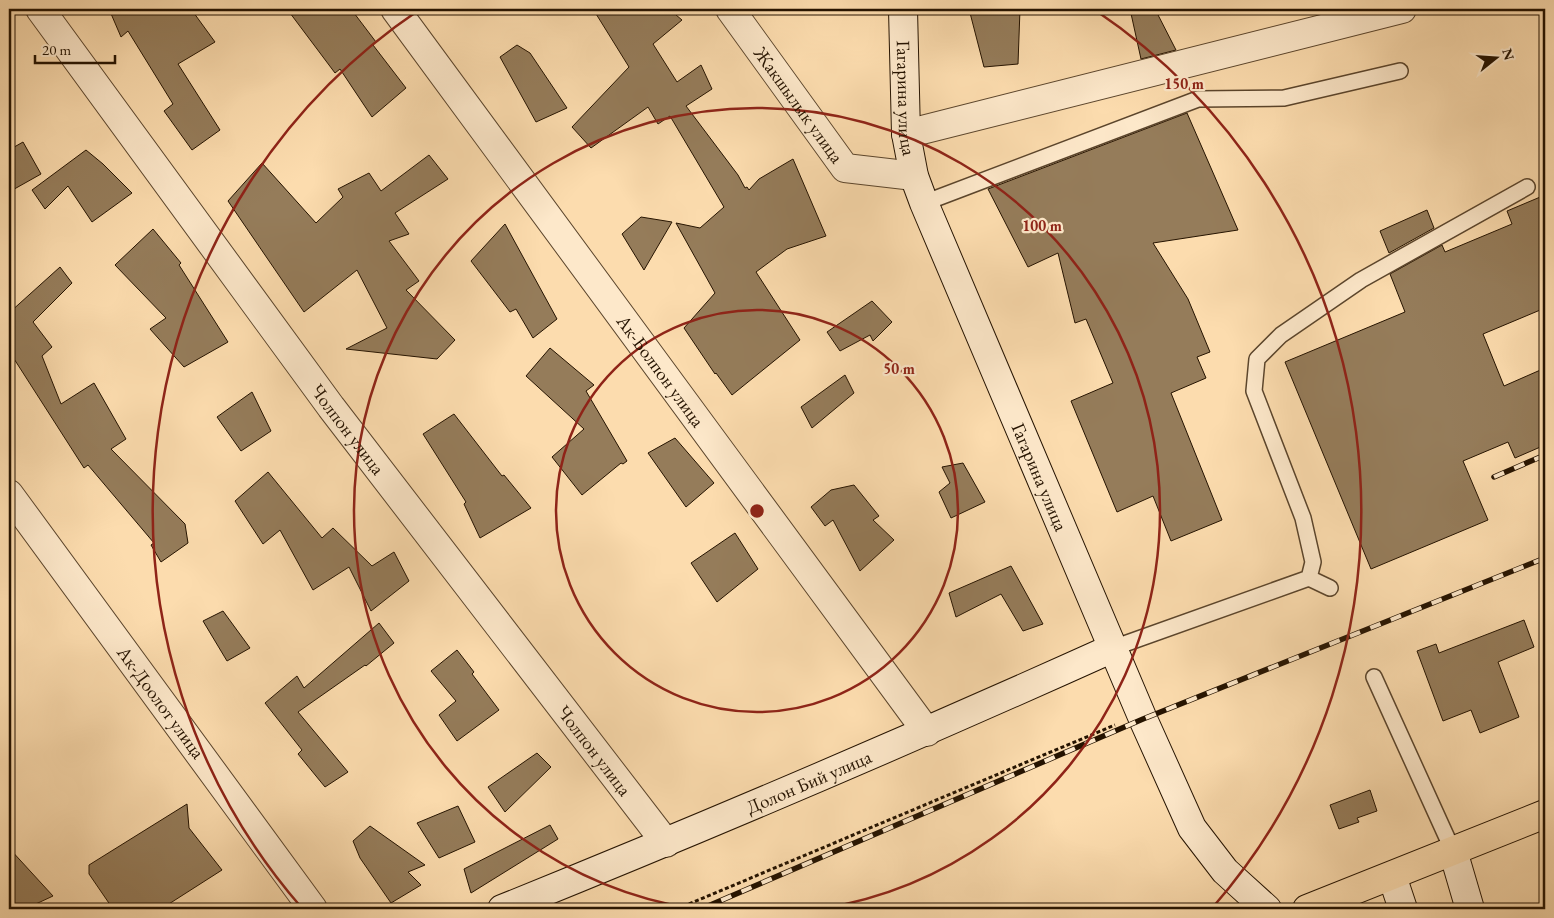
<svg xmlns="http://www.w3.org/2000/svg" width="1554" height="918" viewBox="0 0 1554 918" font-family="'EB Garamond',serif">
  <style>
    .building { fill: #957c5a; stroke: #251300 }
    .lines { fill: none; stroke-linecap: round; stroke-linejoin: round }
    .lane-casing { stroke: #5b452c; stroke-width: 18 }
    .street-casing { stroke: #5b452c; stroke-width: 30 }
    .secondary-casing { stroke: #251300; stroke-width: 30 }
    .primary-casing { stroke: #251300; stroke-width: 30 }
    .path { stroke: #251300; stroke-width: 3; stroke-dasharray: 4 2.5; stroke-linecap: butt }
    .lane { stroke: #fde8ca; stroke-width: 15 }
    .street { stroke: #fde8ca; stroke-width: 28 }
    .secondary { stroke: #fde8ca; stroke-width: 28 }
    .primary { stroke: #fcdcae; stroke-width: 28 }
    .rail-casing { stroke: #251300; stroke-width: 5.5 }
    .rail { stroke: #fde8ca; stroke-width: 4; stroke-dasharray: 11; stroke-linecap: butt }
    .ring { fill: none; stroke: #8f2418; stroke-width: 2.5 }
    .labels { text-anchor: middle; stroke-width: 4.5; stroke-linejoin: round; paint-order: stroke }
    .street-label { font-size: 19px; fill: #251300; stroke: #fde8ca }
    .centre { fill: #8f2418; stroke: #fde8ca; stroke-width: 2.5 }
    .ring-label { font-size: 15px; text-anchor: middle; font-weight: bold; fill: #8f2418; stroke: #fde8ca; stroke-width: 4.5; stroke-linejoin: round; paint-order: stroke }
  </style>
  <rect width="100%" height="100%" fill="#fcdcae"/>
  <filter id="stains"><feTurbulence type="fractalNoise" baseFrequency=".004" numOctaves="4"/><feColorMatrix values="0 0 0 0 .2 0 0 0 0 .09 0 0 0 0 .02 0 0 0 .5 -.17"/></filter>
  <radialGradient id="worn" r=".72"><stop offset=".6" stop-color="#630" stop-opacity="0"/><stop offset="1" stop-color="#630" stop-opacity=".3"/></radialGradient>
  <path class="building" d="M109 9H191L215 42 178 64 220 130 192 150 164 111 173 104 128 31 121 37Z
    M287 9H351L376 42 373 45 406 88 372 117 340 69 335 73Z
    M593 9H669L682 20 653 44 677 82 701 65 712 89 686 106 738 175 745 188 747 187 749 190 759 179 793 159 826 236 787 249 756 272 800 340 732 395 716 373 715 374 684 328 715 293 676 223 700 228 724 207 670 116 658 124 648 107 591 148 572 127 629 67Z
    M969 9H1020L1018 64 984 67Z
    M1130 9H1155L1176 50 1141 59Z
    M517 45 530 53 567 108 536 122 500 57Z
    M1187 113 1238 230 1153 243 1188 299 1210 352 1197 357 1206 378 1171 393 1222 520 1171 541 1153 496 1117 512 1071 401 1113 383 1086 319 1075 323 1058 253 1028 267 988 189Z
    M23 142 41 174 9 192V150Z
    M86 150 103 164 132 193 92 222 68 186 45 209 32 190Z
    M429 155 448 179 395 213 409 234 389 241 419 281 406 290 455 340 437 359 346 349 387 328 357 270 304 312 228 201 262 163 316 223 343 197 338 189 369 173 381 191Z
    M1545 195V308L1483 334 1504 386 1545 368V445L1515 458 1508 442 1463 461 1488 520 1371 569 1285 362 1405 312 1390 274 1442 245 1445 252 1512 224 1507 211Z
    M1427 210 1434 228 1389 253 1380 231Z
    M641 217 672 222 644 270 622 234Z
    M505 224 557 319 533 338 516 309 510 312 471 261Z
    M153 229 181 263 179 265 228 342 184 367 150 329 166 318 115 265Z
    M60 267 72 283 33 322 52 347 42 356 61 404 94 383 126 439 111 449 185 524 188 543 161 562 151 545 154 543 88 465 84 468 9 351V313Z
    M872 301 892 322 873 341 870 335 840 351 827 332Z
    M550 348 594 385 586 391 627 461 623 464 621 463 582 495 552 457 584 429 526 376Z
    M845 375 854 393 812 428 801 407Z
    M252 392 271 431 241 451 217 417Z
    M454 414 502 476 504 475 531 508 480 538 464 504 466 502 423 434Z
    M675 438 714 483 686 507 648 453Z
    M963 463 985 502 951 518 939 492 950 483 942 467Z
    M268 472 322 538 333 528 372 566 394 552 409 581 371 611 349 567 313 590 280 530 263 544 235 501Z
    M854 485 879 516 873 520 894 540 860 571 833 520 825 526 811 507 831 490Z
    M735 533 758 569 717 602 691 563Z
    M1011 566 1043 624 1023 631 1001 594 956 617 949 593Z
    M223 611 250 648 227 661 203 621Z
    M1524 620 1534 647 1498 662 1519 717 1480 733 1471 710 1443 721 1417 651 1436 644 1439 653Z
    M379 623 394 643 366 666 365 665 298 712 348 772 325 787 298 754 302 750 265 703 297 676 304 688Z
    M457 650 474 672 472 674 499 710 457 741 439 715 456 701 431 671Z
    M537 753 551 767 505 812 488 787Z
    M1370 790 1377 811 1357 818 1359 822 1339 829 1330 805Z
    M187 804 189 828 222 870 161 909H113L89 874V865Z
    M458 806 475 842 439 858 417 823Z
    M550 825 558 839 471 893 464 869Z
    M370 826 425 865 408 872 421 885 391 903 360 858 353 841Z
    M9 848 53 896 25 909H9Z"/>
  <g class="lines">
    <defs>
      <path id="lane" d="M924 203 1198 99 1284 98 1400 71
        M1309 578 1313 562 1303 518 1254 391 1257 359 1281 335 1361 280 1527 187
        M1113 648 1309 578 1330 588
        M1374 677 1453 851"/>
      <g id="street">
        <path id="s1" d="M40 9 331 407 666 843"/>
        <path id="s2" d="M395 9 927 732"/>
        <path id="s3" d="M730 9 845 168 914 176"/>
        <path d="M906 134 1402 9"/>
        <path id="s4" d="M9 494 313 909"/>
      </g>
      <g id="secondary">
        <path id="s5" d="M903 9 906 134 914 176 924 203 1143 719 1192 828 1225 871 1267 909"/>
        <path d="M1453 851 1470 909"/>
        <path d="M1392 876 1403 909"/>
        <path id="s6" d="M502 909C708 826 911 739 1113 648"/>
      </g>
      <path id="primary" d="M1307 909 1545 814"/>
    </defs>
    <use href="#lane" class="lane-casing"/>
    <use href="#street" class="street-casing"/>
    <use href="#secondary" class="secondary-casing"/>
    <use href="#primary" class="primary-casing"/>
    <path class="path" d="M677 909 1115 725
      M1168 909 1173 907"/>
    <use href="#lane" class="lane"/>
    <use href="#street" class="street"/>
    <use href="#secondary" class="secondary"/>
    <use href="#primary" class="primary"/>
    <defs>
      <path id="rail" d="M1494 477 1545 455
        M701 909 1143 719 1545 558"/>
    </defs>
    <use href="#rail" class="rail-casing"/>
    <use href="#rail" class="rail"/>
  </g>
  <g class="ring">
    <circle cx="757" cy="511" r="201"/>
    <path d="M694 909A403 403 0 1 1 820 909"/>
    <path d="M301 907A604 604 0 0 1 419 10M1095 10A604 604 0 0 1 1213 907"/>
  </g>
  <g class="labels">
    <g class="street-label">
      <text dy="7" stroke="none"><textPath href="#s5" startOffset="89">Гагарина улица</textPath></text>
      <text dy="7" stroke="none"><textPath href="#s3" startOffset="118">Жакшылык улица</textPath></text>
      <text dy="7" stroke="none"><textPath href="#s2" startOffset="449">Ак-Болпон улица</textPath></text>
      <text dy="7" stroke="none"><textPath href="#s1" startOffset="521">Чолпон улица</textPath></text>
      <text dy="7" stroke="none"><textPath href="#s5" startOffset="494">Гагарина улица</textPath></text>
      <text dy="7" stroke="none"><textPath href="#s4" startOffset="258">Ак-Доолот улица</textPath></text>
      <text dy="7" stroke="none"><textPath href="#s1" startOffset="926">Чолпон улица</textPath></text>
      <text dy="7" stroke="none"><textPath href="#s6" startOffset="332">Долон Бий улица</textPath></text>
    </g>
  </g>
  <circle cx="757" cy="511" r="8" class="centre"/>
  <g class="ring-label">
    <text x="1184" y="89">150 m</text>
    <text x="1042" y="231">100 m</text>
    <text x="899" y="374">50 m</text>
  </g>
  <rect width="1554" height="918" fill="none" stroke="#fcdcae" stroke-width="30"/>
  <rect x="10" y="10" width="1534" height="898" fill="none" stroke="#251300" stroke-width="2.5"/>
  <rect x="15" y="15" width="1524" height="888" fill="none" stroke="#251300"/>
  <g transform="translate(1496 58) rotate(73)" stroke="#fde8ca" stroke-width="4" paint-order="stroke">
  <path d="M0-4L9 19L0 12L-9 19Z" fill="#251300"/>
  <text y="-8" font-size="14" font-weight="bold" text-anchor="middle" fill="#251300">N</text>
  </g>
  <path d="M35 55v8h80v-8" fill="none" stroke="#251300" stroke-width="2.5"/>
  <text x="42" y="55" font-size="15" fill="#251300" stroke="#fde8ca" stroke-width="4" paint-order="stroke">20 m</text>
  <rect width="100%" height="100%" filter="url(#stains)"/>
  <rect width="100%" height="100%" fill="url(#worn)"/>
</svg>
